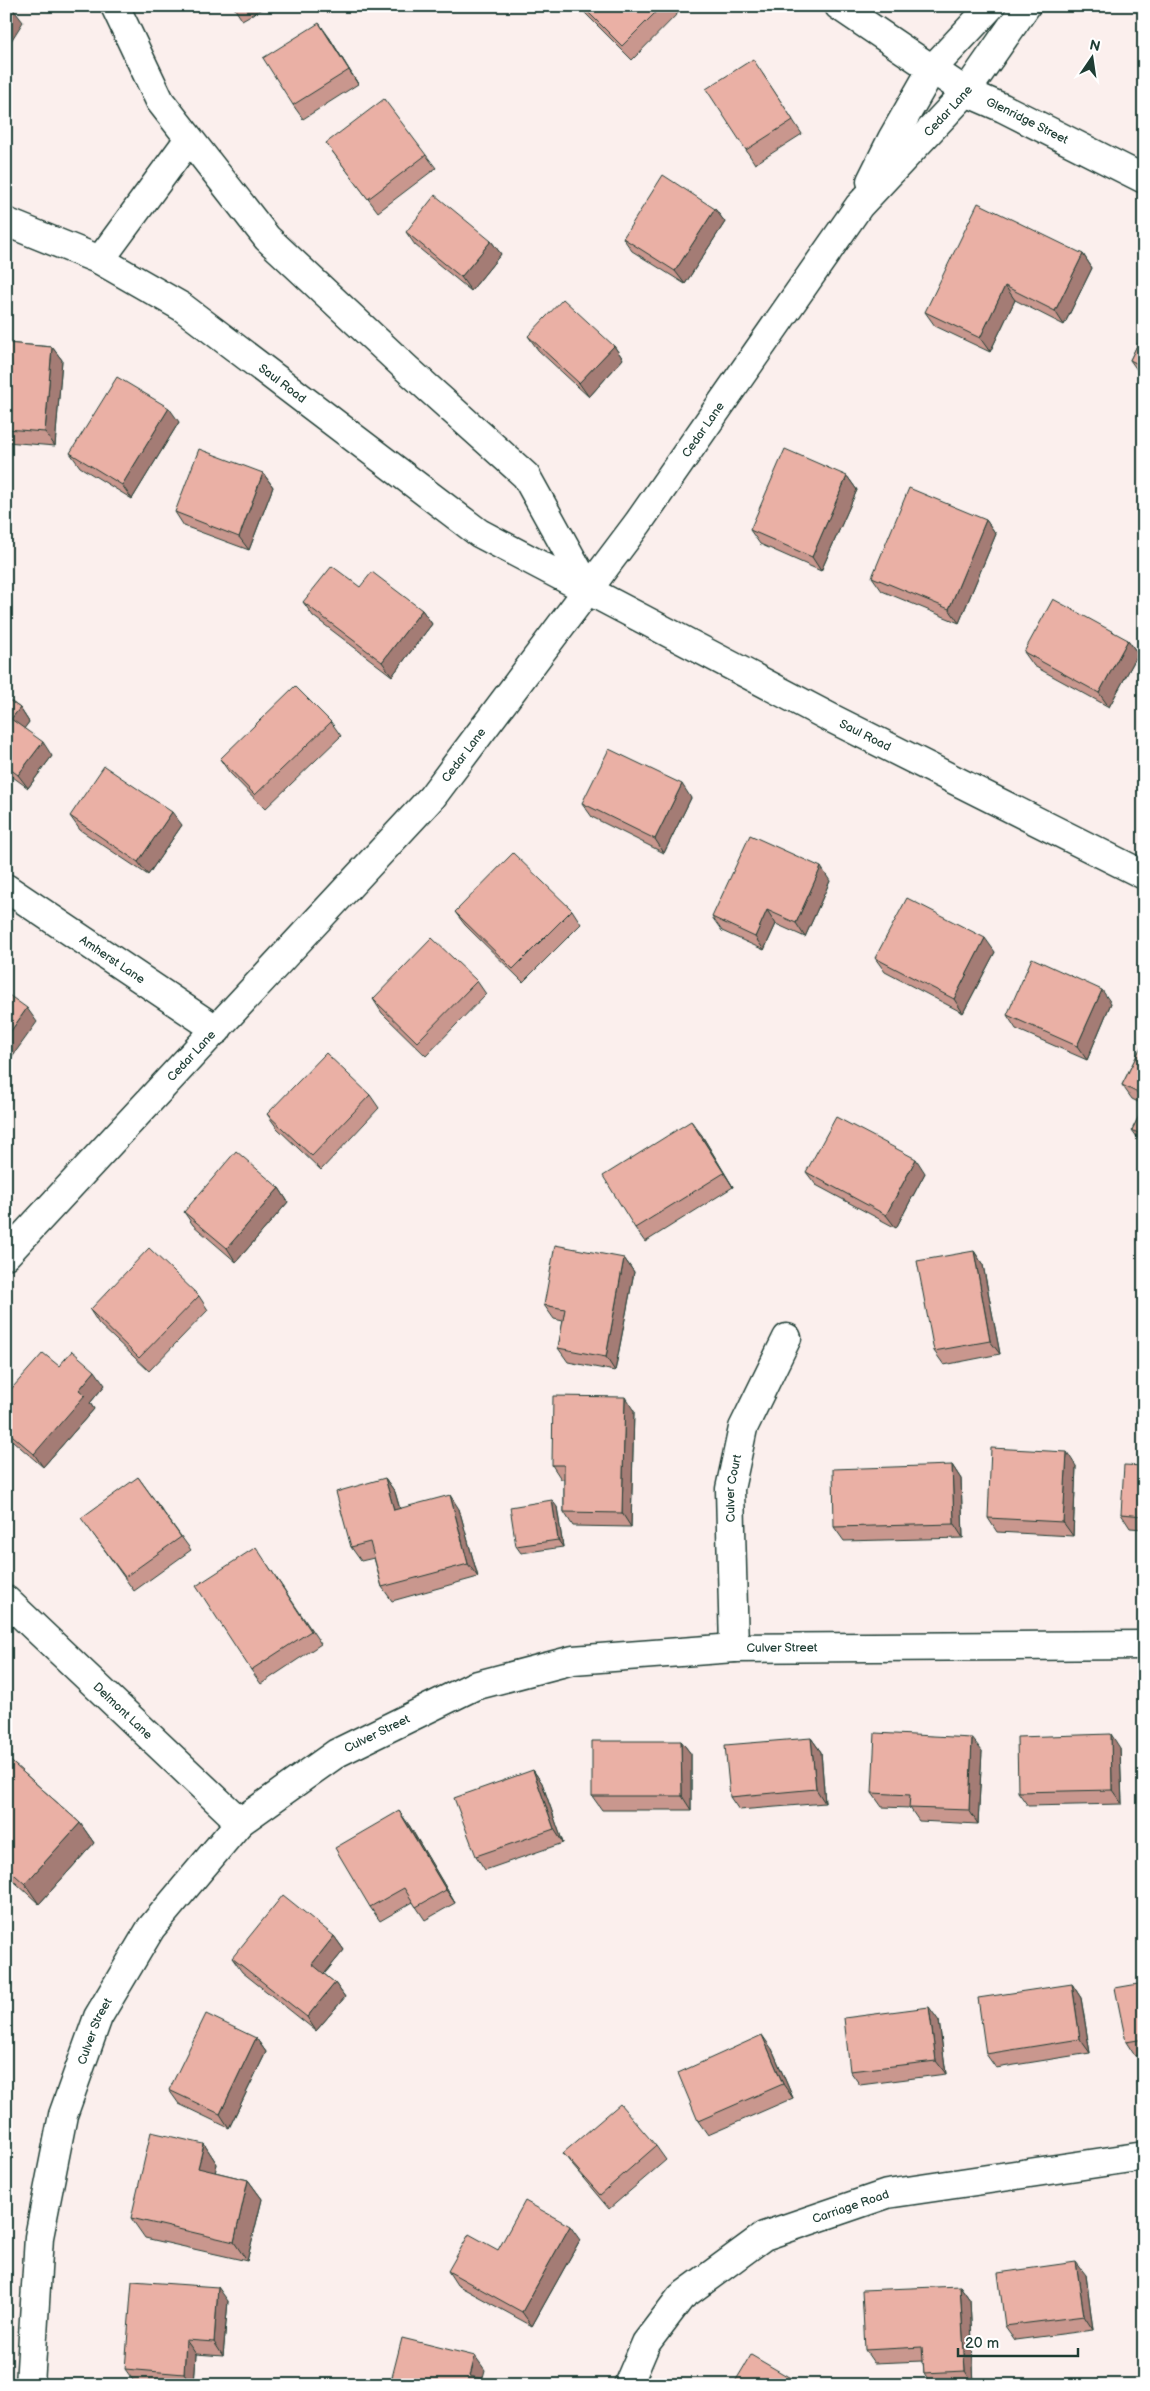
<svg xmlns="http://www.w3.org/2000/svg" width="1150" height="2391" viewBox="0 0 1150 2391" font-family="'Balsamiq Sans',sans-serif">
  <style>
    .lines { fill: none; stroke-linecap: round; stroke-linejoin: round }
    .minor-casing { stroke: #1f3d34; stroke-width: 31 }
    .minor { stroke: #fff; stroke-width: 28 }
    .wall { fill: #c9978e; stroke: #1f3d34 }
    .shaded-wall { fill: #a47b74; stroke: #1f3d34 }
    .building { fill: #eab0a5; stroke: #1f3d34 }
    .labels { text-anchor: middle; stroke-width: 5; stroke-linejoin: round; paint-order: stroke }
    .street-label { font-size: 12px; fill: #1f3d34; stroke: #fff }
  </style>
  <rect width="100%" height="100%" fill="#fbefed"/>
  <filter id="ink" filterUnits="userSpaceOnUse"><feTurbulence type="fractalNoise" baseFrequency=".02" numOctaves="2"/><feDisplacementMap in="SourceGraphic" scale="10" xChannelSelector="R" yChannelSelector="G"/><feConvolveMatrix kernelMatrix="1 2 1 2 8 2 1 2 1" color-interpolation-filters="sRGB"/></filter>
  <g filter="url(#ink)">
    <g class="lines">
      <defs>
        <g id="minor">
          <path d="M115 6 160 101 267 238 406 368 526 476 589 590"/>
          <path id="s1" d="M839 6 966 92 1003 108 1144 179"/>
          <path d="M871 181 892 139 932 69 991 6"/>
          <path id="s2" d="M6 222 100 260 182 307 479 533 831 718 1144 875"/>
          <path d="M100 260 189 139"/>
          <path id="s3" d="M6 888 217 1030"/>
          <path id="s4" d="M6 1255 432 797 638 523 859 206 966 92 1026 6"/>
          <path id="s5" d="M6 1600 240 1822"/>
          <path id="s6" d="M734 1648 730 1489 743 1428 787 1338"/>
          <path id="s7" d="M30 2385 39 2237 63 2115 98 2017 151 1928 240 1822 337 1753 474 1686 573 1660 734 1648 1144 1645"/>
          <path id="s8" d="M628 2385 646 2343 681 2297 764 2236 887 2194 1144 2156"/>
        </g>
      </defs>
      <use href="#minor" class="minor-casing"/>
      <use href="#minor" class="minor"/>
    </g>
    <path class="wall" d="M233 6H267L242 20Z
      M578 6H682L683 8 632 60Z
      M329 37 358 84 303 119 293 105Z
      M762 73 802 134 755 164 746 150Z
      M326 143 426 155 436 168 378 212Z
      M715 209 725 222 685 284 632 251 623 238Z
      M406 232 491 241 501 254 471 291 415 245Z
      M1083 254 1092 268 1064 325 1015 300 990 352 935 326 925 312Z
      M1144 331V376L1140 374 1130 360Z
      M528 336 614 346 623 359 589 397 538 350Z
      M6 343 52 347 62 360 55 446 6 442Z
      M179 422 132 499 80 467 70 453Z
      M263 473 273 487 249 550 184 526 175 512Z
      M847 476 857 490 821 571 760 544 750 530Z
      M986 520 996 534 959 623 882 591 872 577Z
      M360 587 422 610 432 624 392 676 313 616 303 602Z
      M1128 640 1138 654 1109 707 1034 666 1024 652Z
      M6 698 20 708 29 722 24 728 52 756 28 788 6 772Z
      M331 722 341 736 265 809 229 772 220 759Z
      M691 798 664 853 592 817 582 803Z
      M70 816 182 825 148 875 80 830Z
      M830 881 805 937 776 924 764 950 722 931 712 917Z
      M572 910 581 924 523 982 465 925 455 912Z
      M995 952 963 1013 885 972 875 958Z
      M477 981 486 994 426 1056 382 1013 373 999Z
      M1111 1003 1087 1060 1016 1029 1007 1015Z
      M1144 1041V1105L1132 1099 1122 1085Z
      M370 1095 379 1108 321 1170 277 1128 267 1114Z
      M1144 1106V1145L1142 1144 1132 1130Z
      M701 1134 733 1187 645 1242 635 1228Z
      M806 1172 925 1173 896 1228 816 1185Z
      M279 1188 288 1202 236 1262 193 1225 184 1212Z
      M974 1251 983 1265 1000 1354 944 1365 934 1351Z
      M624 1258 634 1272 615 1371 568 1362 558 1348 563 1321 554 1319 544 1305Z
      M199 1296 208 1310 149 1371 99 1324 90 1310Z
      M59 1366 105 1385 90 1403 94 1409 43 1467 6 1435V1395Z
      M634 1411 631 1527 573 1526 564 1512V1479H561L552 1465Z
      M952 1465 961 1479 963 1538 844 1541 834 1527Z
      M1076 1466 1073 1536 997 1532 988 1518Z
      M1144 1466V1529L1130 1528 1121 1514Z
      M138 1477 191 1550 134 1591 91 1531Z
      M385 1478 395 1492 400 1509H459L478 1577 392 1601 382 1587 374 1558 361 1561 351 1547Z
      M557 1507 563 1547 521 1553 516 1546Z
      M265 1561 321 1644 261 1684 251 1670Z
      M811 1738 821 1752 825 1803 739 1810 730 1797Z
      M681 1741 691 1754V1810H602L592 1796Z
      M1120 1748 1122 1804 1028 1806 1018 1792Z
      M982 1751 978 1824 919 1821 910 1808 882 1807 872 1793Z
      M6 1757 80 1823 94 1843 39 1904 6 1874Z
      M533 1770 542 1783 563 1843 485 1870 476 1856Z
      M409 1825 455 1903 425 1920 413 1902 380 1921 370 1907Z
      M334 1936 344 1950 324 1974 335 1983 345 1997 316 2031 242 1972 232 1958Z
      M1144 1983V2054L1135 2056 1126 2042Z
      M1072 1984 1081 1998 1090 2053 996 2068 986 2054Z
      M939 2021 946 2074 860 2085 850 2071Z
      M256 2038 266 2052 229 2128 179 2104 169 2090Z
      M772 2049 793 2098 708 2135 698 2121Z
      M204 2144 217 2164 215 2172 248 2180 262 2199 247 2261 145 2238 131 2218Z
      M656 2146 666 2160 609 2209 573 2166 563 2153Z
      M580 2240 532 2326 457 2285 448 2271 498 2250Z
      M1086 2275 1093 2330 1015 2340 1005 2326Z
      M960 2286 970 2300 974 2385H932L924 2373 923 2361 874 2363 865 2350Z
      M228 2301 223 2356 196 2354 194 2385H157L135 2383 125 2369Z"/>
    <path class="shaded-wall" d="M13 9 23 22 6 49V20Z
      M319 23 329 37 358 84 349 70Z
      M715 209 725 222 685 284 675 271Z
      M491 241 501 254 471 291 461 277Z
      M1083 254 1092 268 1064 325 1055 311Z
      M1005 286 1015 300 990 352 980 338Z
      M614 346 623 359 589 397 579 383Z
      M52 347 62 360 55 446 45 432Z
      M169 408 179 422 132 499 122 485Z
      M263 473 273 487 249 550 239 537Z
      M847 476 857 490 821 571 812 557Z
      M986 520 996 534 959 623 949 609Z
      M422 610 432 624 392 676 382 662Z
      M1128 640 1138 654 1109 707 1099 693Z
      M20 708 29 722 21 733 11 719Z
      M43 742 52 756 28 788 18 775Z
      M682 784 691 798 664 853 655 839Z
      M172 812 182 825 148 875 138 862Z
      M821 867 830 881 805 937 796 923Z
      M767 910 776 924 764 950 755 937Z
      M985 938 995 952 963 1013 954 999Z
      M1102 990 1111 1003 1087 1060 1077 1046Z
      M27 1008 37 1022 6 1065V1038Z
      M691 1121 701 1134 733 1187 724 1173Z
      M916 1159 925 1173 896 1228 886 1215Z
      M279 1188 288 1202 236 1262 227 1248Z
      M974 1251 983 1265 1000 1354 990 1341Z
      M624 1258 634 1272 615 1371 606 1357Z
      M95 1371 105 1385 90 1403 94 1409 43 1467 34 1454 79 1390Z
      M625 1397 634 1411 631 1527 622 1513Z
      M1067 1452 1076 1466 1073 1536 1063 1522Z
      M952 1465 961 1479 963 1538 954 1524Z
      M385 1478 395 1492 404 1524 394 1510Z
      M450 1495 459 1509 478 1577 468 1564Z
      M552 1500 557 1507 563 1547 558 1540Z
      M1111 1734 1120 1748 1122 1804 1112 1790Z
      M811 1738 821 1752 825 1803 816 1789Z
      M972 1738 982 1751 978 1824 969 1810Z
      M681 1741 691 1754V1810L682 1796Z
      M533 1770 542 1783 563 1843 554 1829Z
      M399 1811 409 1825 455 1903 446 1890Z
      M80 1823 94 1843 39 1904 25 1884Z
      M334 1936 344 1950 321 1978 312 1964Z
      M335 1983 345 1997 316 2031 307 2017Z
      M1072 1984 1081 1998 1090 2053 1080 2039Z
      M929 2007 939 2021 946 2074 936 2061Z
      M762 2035 772 2049 793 2098 783 2084Z
      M256 2038 266 2052 229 2128 220 2114Z
      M204 2144 217 2164 212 2188 198 2168Z
      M248 2180 262 2199 247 2261 234 2242Z
      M570 2226 580 2240 532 2326 522 2312Z
      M1076 2262 1086 2275 1093 2330 1084 2316Z
      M960 2286 970 2300 974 2385 965 2371Z
      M218 2287 228 2301 223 2356 214 2342Z
      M186 2340 196 2354 194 2385H191L184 2374Z
      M475 2356 485 2370 481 2385 470 2376Z
      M485 2380 489 2385H484Z"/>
    <path class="building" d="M6 6H10L13 9 6 20Z
      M582 6H662L622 46Z
      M319 23 349 70 293 105 263 58Z
      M753 59 793 120 746 150 706 89Z
      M384 99 426 155 368 199 326 143Z
      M663 175 715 209 675 271 623 238Z
      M435 195 491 241 461 277 406 232Z
      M978 203 1083 254 1055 311 1005 286 980 338 925 312Z
      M563 299 614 346 579 383 528 336Z
      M1144 331V367L1130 360Z
      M6 343 52 347 45 432 6 429Z
      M117 377 169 408 122 485 70 453Z
      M199 449 263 473 239 537 175 512Z
      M785 449 847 476 812 557 750 530Z
      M909 488 986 520 949 609 872 577Z
      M332 566 360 587 372 572 422 610 382 662 303 602Z
      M1053 599 1128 640 1099 693 1024 652Z
      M295 686 331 722 255 795 220 759Z
      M6 698 20 708 11 719 43 742 18 775 6 766Z
      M609 749 682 784 655 839 582 803Z
      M104 766 172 812 138 862 70 816Z
      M750 835 821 867 796 923 767 910 755 937 712 917Z
      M513 853 572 910 513 969 455 912Z
      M907 898 985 938 954 999 875 958Z
      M432 938 477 981 417 1042 373 999Z
      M1032 958 1102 990 1077 1046 1007 1015Z
      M6 993 27 1008 6 1038Z
      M1144 1041V1096L1122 1085Z
      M326 1053 370 1095 312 1156 267 1114Z
      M1144 1106V1136L1132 1130Z
      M836 1117 916 1159 886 1215 806 1172Z
      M691 1121 724 1173 635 1228 603 1176Z
      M236 1151 279 1188 227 1248 184 1212Z
      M555 1245 624 1258 606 1357 558 1348 565 1309 544 1305Z
      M149 1248 199 1296 139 1358 90 1310Z
      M974 1251 990 1341 934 1351 917 1261Z
      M72 1351 95 1371 79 1390 85 1395 34 1454 6 1430V1395L43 1353 59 1366Z
      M553 1396 625 1397 622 1513 564 1512V1465H552Z
      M991 1448 1067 1452 1063 1522 988 1518Z
      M952 1465 954 1524 834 1527 833 1469Z
      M1124 1465 1144 1466V1516L1121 1514Z
      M138 1477 181 1537 125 1577 81 1518Z
      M385 1478 394 1510 450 1495 468 1564 382 1587 370 1542 351 1547 336 1492Z
      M552 1500 558 1540 516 1546 510 1507Z
      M256 1547 311 1631 251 1670 196 1586Z
      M875 1733 972 1738 969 1810 909 1808 910 1795 872 1793Z
      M1111 1734 1112 1790 1018 1792 1017 1737Z
      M811 1738 816 1789 730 1797 725 1745Z
      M592 1741H681L682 1796H592Z
      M6 1757 80 1823 25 1884 6 1867Z
      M533 1770 554 1829 476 1856 454 1798Z
      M399 1811 446 1890 416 1907 404 1888 370 1907 335 1848Z
      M283 1895 334 1936 312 1964 335 1983 307 2017 232 1958Z
      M1144 1983V2039L1126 2042 1115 1988Z
      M1072 1984 1080 2039 986 2054 978 1998Z
      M929 2007 936 2061 850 2071 844 2018Z
      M206 2014 256 2038 220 2114 169 2090Z
      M762 2035 783 2084 698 2121 678 2073Z
      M620 2104 656 2146 600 2195 563 2153Z
      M151 2132 204 2144 198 2168 248 2180 234 2242 131 2218Z
      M525 2201 570 2226 522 2312 448 2271 469 2234 498 2250Z
      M1076 2262 1084 2316 1005 2326 998 2273Z
      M132 2281 218 2287 214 2342 186 2340 184 2374 125 2369Z
      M960 2286 965 2371 924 2373 922 2347 865 2350 862 2290Z
      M402 2338 475 2356 470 2376 485 2380 484 2385H390Z
      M751 2355 799 2383 798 2385H733Z"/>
  </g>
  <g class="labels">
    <g class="street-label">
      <text dy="4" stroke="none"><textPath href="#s4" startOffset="1485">Cedar Lane</textPath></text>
      <text dy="4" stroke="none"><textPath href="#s1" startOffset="221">Glenridge Street</textPath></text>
      <text dy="4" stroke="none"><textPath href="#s2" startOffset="322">Saul Road</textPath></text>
      <text dy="4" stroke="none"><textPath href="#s4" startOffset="1082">Cedar Lane</textPath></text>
      <text dy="4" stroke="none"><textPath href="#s2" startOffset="1005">Saul Road</textPath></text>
      <text dy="4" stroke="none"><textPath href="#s4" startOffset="678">Cedar Lane</textPath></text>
      <text dy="4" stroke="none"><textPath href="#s3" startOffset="128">Amherst Lane</textPath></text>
      <text dy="4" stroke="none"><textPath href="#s4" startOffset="272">Cedar Lane</textPath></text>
      <text dy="4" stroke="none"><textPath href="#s6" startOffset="160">Culver Court</textPath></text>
      <text dy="4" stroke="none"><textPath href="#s7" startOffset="1202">Culver Street</textPath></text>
      <text dy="4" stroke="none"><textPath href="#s5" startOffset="161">Delmont Lane</textPath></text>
      <text dy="4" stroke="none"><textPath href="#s7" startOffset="782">Culver Street</textPath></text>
      <text dy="4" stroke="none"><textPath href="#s7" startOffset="362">Culver Street</textPath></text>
      <text dy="4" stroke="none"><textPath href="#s8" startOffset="298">Carriage Road</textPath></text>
    </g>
  </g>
  <rect width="1150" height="2391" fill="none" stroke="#fff" stroke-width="25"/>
  <rect x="12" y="12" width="1125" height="2366" fill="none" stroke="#1f3d34" stroke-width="2" filter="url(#ink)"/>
  <g transform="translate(1092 58) rotate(13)" stroke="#ffffff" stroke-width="4" paint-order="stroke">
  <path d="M0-4L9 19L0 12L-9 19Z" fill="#1f3d34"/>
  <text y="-8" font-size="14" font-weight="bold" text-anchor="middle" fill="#1f3d34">N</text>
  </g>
  <path d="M958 2348v8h120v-8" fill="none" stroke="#1f3d34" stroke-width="2.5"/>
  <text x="965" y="2348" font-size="15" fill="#1f3d34" stroke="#ffffff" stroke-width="4" paint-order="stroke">20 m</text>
</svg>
